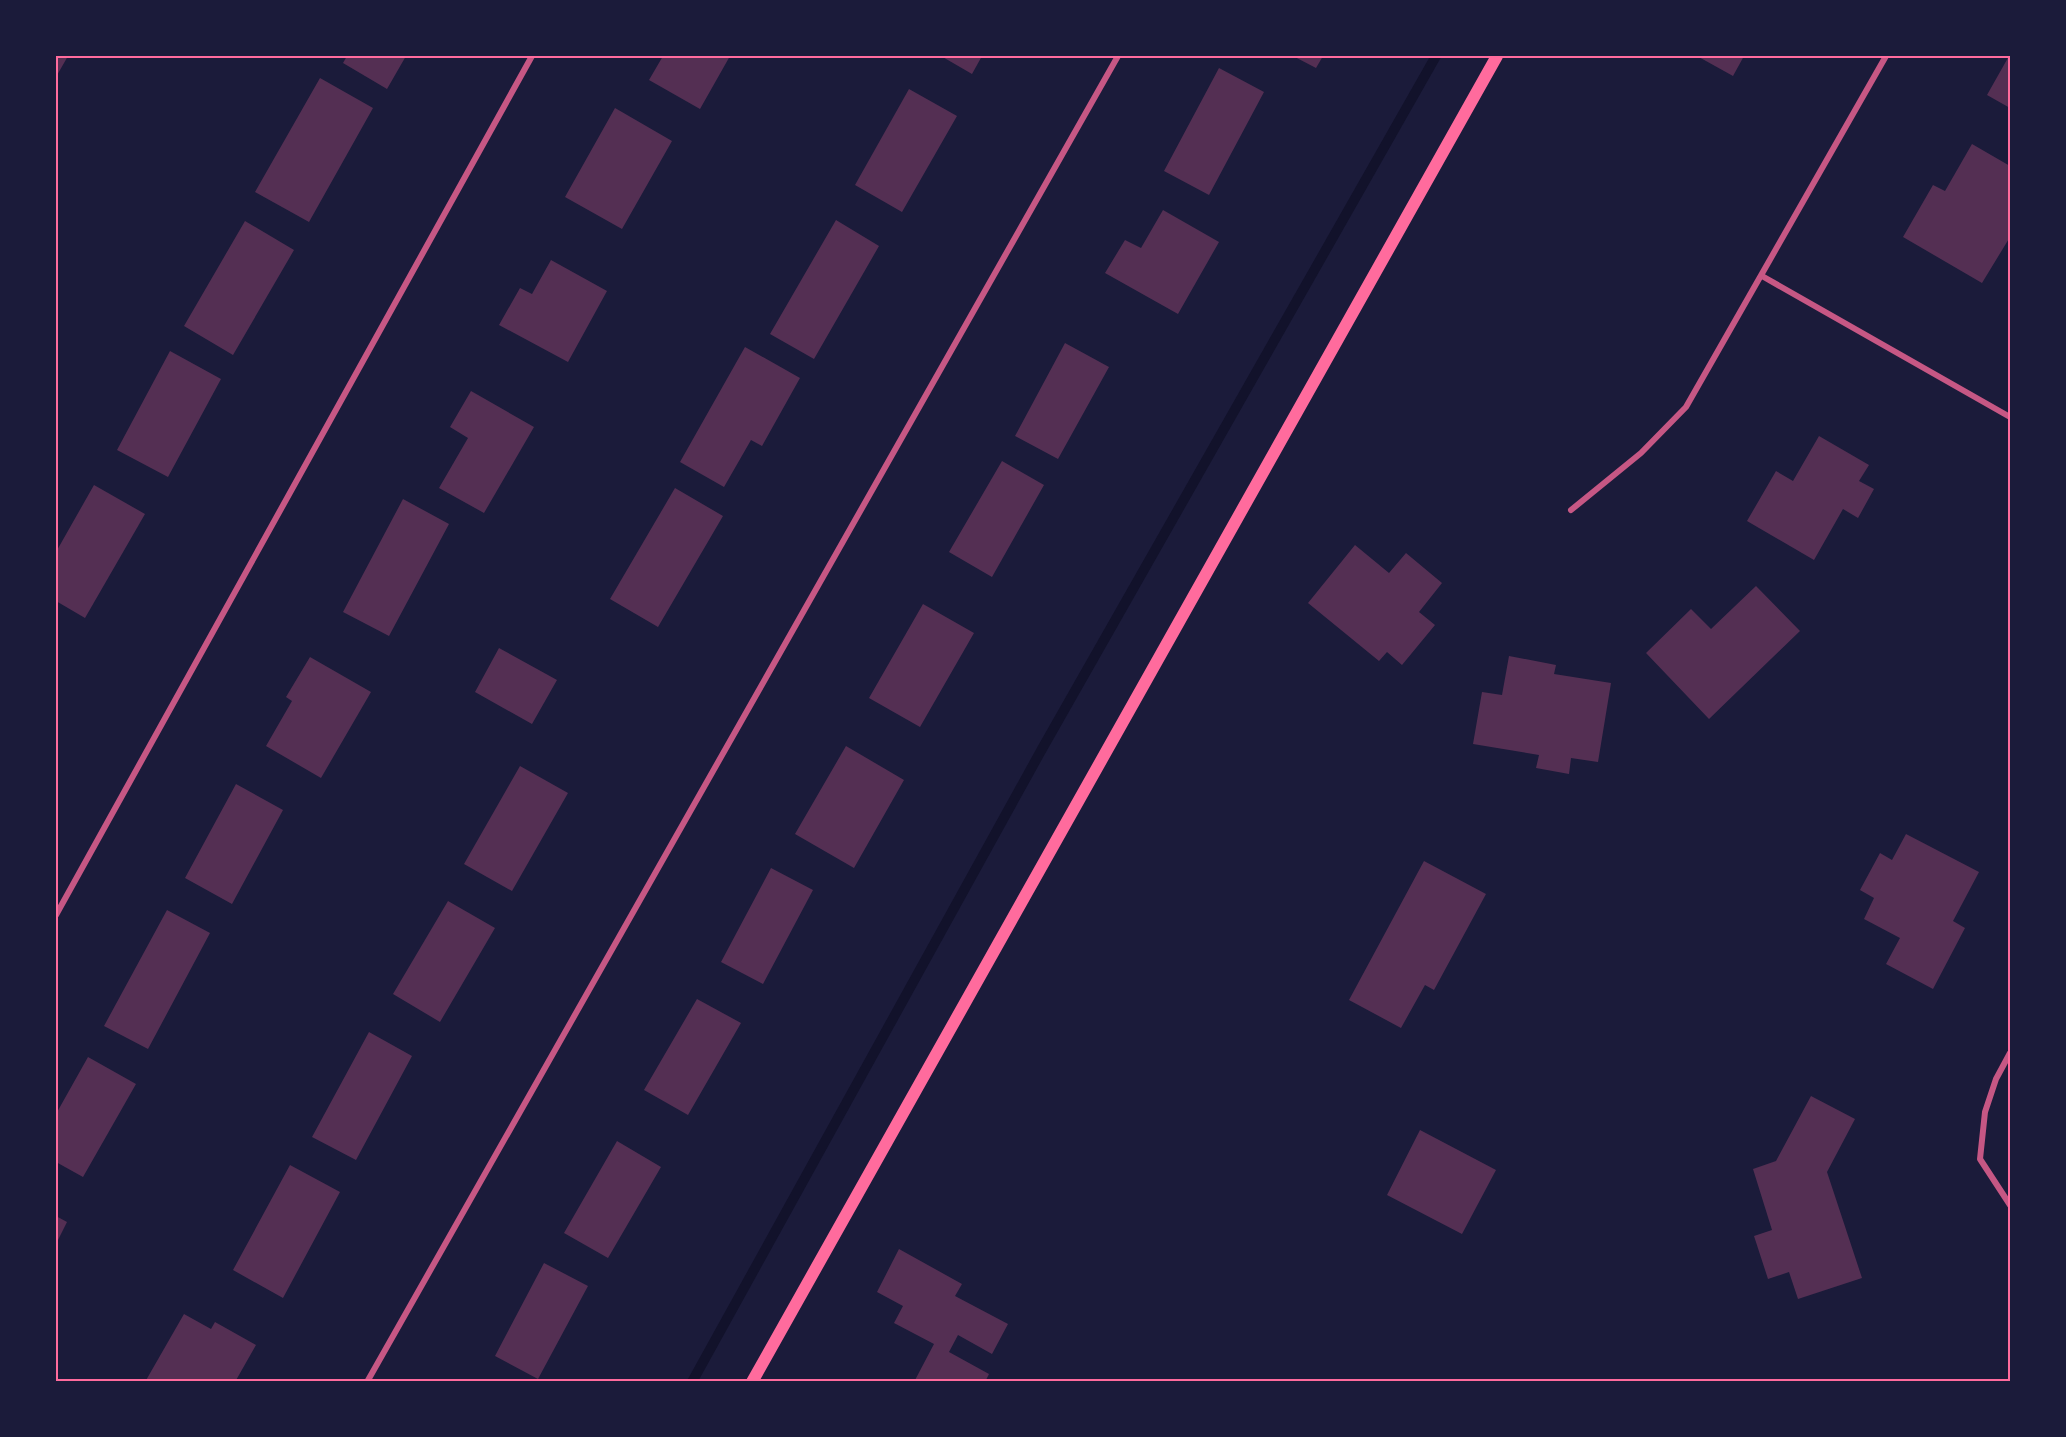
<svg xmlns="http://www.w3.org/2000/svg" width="2066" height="1437" viewBox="0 0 2066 1437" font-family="'Varela Round',sans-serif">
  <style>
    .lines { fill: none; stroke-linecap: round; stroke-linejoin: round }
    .stream { stroke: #12122b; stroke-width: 10 }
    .building { fill: #542f53 }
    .minor { stroke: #c65784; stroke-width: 6 }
    .secondary { stroke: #ff6b9d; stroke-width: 12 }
    .neatline { fill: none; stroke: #ff6b9d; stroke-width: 2 }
  </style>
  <rect width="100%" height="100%" fill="#1b1b3a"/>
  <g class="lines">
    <path class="stream" d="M692 1382 1042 749 1436 56"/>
  </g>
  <path class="building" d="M56 56H68L56 77Z
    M347 56H406L387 89 343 63Z
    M663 56H730L700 109 649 80Z
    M941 56H982L972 74Z
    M1293 56H1323L1316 68Z
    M1697 56H1744L1733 76Z
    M2009 56H2010V108L1987 95Z
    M1219 68 1264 92 1209 195 1164 171Z
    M320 78 373 108 309 222 255 192Z
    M909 89 957 116 902 212 855 185Z
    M615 108 672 141 622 229 565 197Z
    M1972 144 2010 166V237L1982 283 1903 237 1933 185 1945 191Z
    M1163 210 1219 242 1178 314 1105 273 1125 240 1141 248Z
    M836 220 879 246 814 359 770 334Z
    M245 221 294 250 233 355 184 326Z
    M551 260 607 291 568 362 499 325 520 288 532 294Z
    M1065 343 1109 367 1058 459 1015 436Z
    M745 347 800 378 762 446 751 440 724 487 680 462Z
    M170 351 221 379 168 477 117 450Z
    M471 391 534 427 484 513 439 488 468 438 450 427Z
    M1819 436 1869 465 1859 481 1874 489 1858 518 1843 509 1814 560 1747 521 1776 471 1793 481Z
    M1002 461 1044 485 992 577 949 552Z
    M94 485 145 514 85 618 56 601V552Z
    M675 488 723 516 658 627 610 599Z
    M403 499 449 524 389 636 343 612Z
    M1355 545 1389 573 1406 553 1442 583 1419 612 1435 625 1402 665 1387 652 1379 661 1308 603Z
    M1756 586 1800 631 1709 719 1646 653 1691 609 1711 629Z
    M923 604 974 633 920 727 869 698Z
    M499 648 557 680 532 724 475 692Z
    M1509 656 1556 665 1554 674 1611 683 1598 762 1571 758 1569 774 1536 768 1539 755 1473 744 1482 692 1502 695Z
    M310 657 371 692 321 778 266 746 292 701 286 697Z
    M846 746 904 780 854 868 795 834Z
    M520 766 568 793 512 891 464 864Z
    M236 784 283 810 232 904 185 878Z
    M1906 834 1979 872 1953 921 1965 928 1933 989 1886 964 1900 938 1864 919 1874 898 1860 890 1880 853 1892 860Z
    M1424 861 1486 894 1434 990 1425 985 1401 1028 1349 1000Z
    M771 868 813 890 763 984 721 962Z
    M448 901 495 928 440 1022 393 994Z
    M167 910 210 933 148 1049 104 1026Z
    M697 999 741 1023 688 1115 644 1090Z
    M369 1032 412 1056 356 1160 312 1137Z
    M88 1057 136 1084 83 1177 56 1162V1114Z
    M1811 1096 1855 1119 1827 1172 1862 1278 1798 1299 1789 1272 1768 1279 1754 1236 1772 1230 1753 1169 1776 1161Z
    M1420 1130 1496 1170 1462 1234 1387 1195Z
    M617 1141 661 1167 608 1258 564 1233Z
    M290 1165 340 1192 283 1298 233 1270Z
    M56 1216 67 1222 56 1244Z
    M899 1249 962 1284 955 1296 1008 1324 992 1354 958 1335 949 1352 989 1374 985 1382H914L934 1344 894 1323 903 1306 877 1292Z
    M544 1263 588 1286 538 1379 495 1356Z
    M184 1314 211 1329 215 1322 256 1345 235 1382H145Z"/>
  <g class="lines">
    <path class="minor" d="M1762 276 2010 417
      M1571 510 1641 453 1686 407 1886 56
      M56 915 532 56
      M2010 1053 1996 1079 1985 1112 1980 1159 2010 1205
      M367 1382 1118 56"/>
    <path class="secondary" d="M752 1382 1497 56"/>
  </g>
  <rect width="2066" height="1437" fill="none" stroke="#1b1b3a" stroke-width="114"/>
  <rect x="57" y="57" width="1952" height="1323" class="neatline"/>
</svg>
